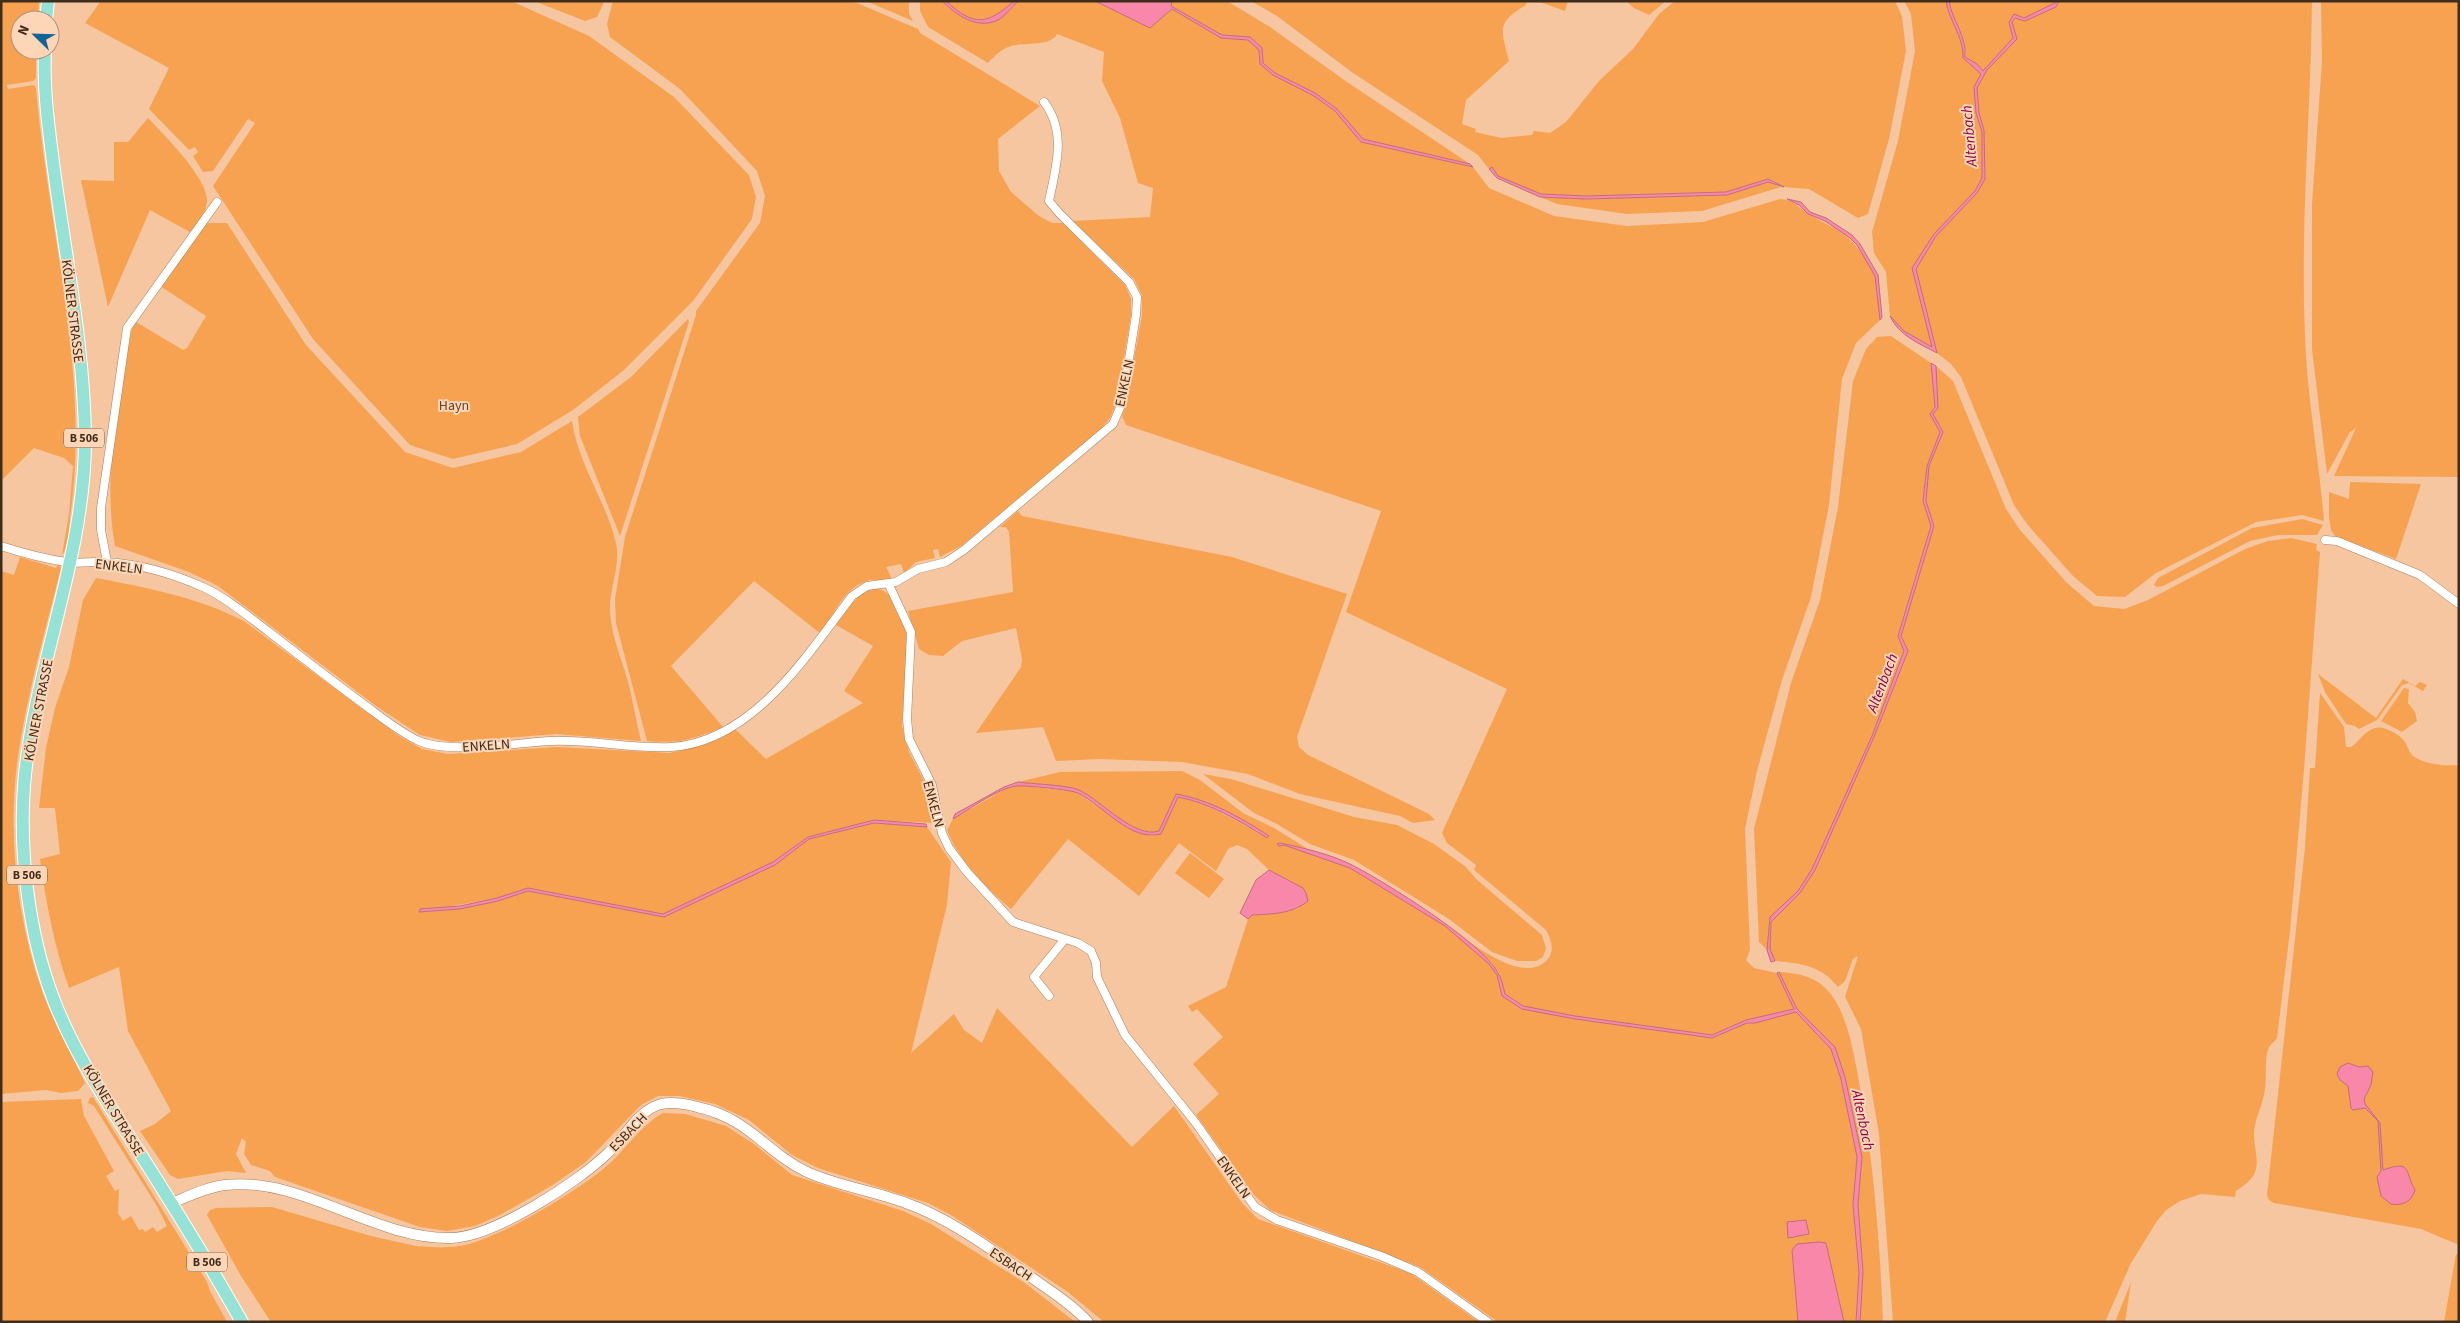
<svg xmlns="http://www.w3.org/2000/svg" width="2460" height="1323" viewBox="0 0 2460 1323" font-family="'Source Sans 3',sans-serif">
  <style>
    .green { fill: #f7a251 }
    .water { fill: #f987aa; stroke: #c16c7f }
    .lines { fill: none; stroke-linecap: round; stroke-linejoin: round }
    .minor-casing { stroke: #ad815b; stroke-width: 9 }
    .tertiary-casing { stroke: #ad815b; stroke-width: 11 }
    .primary-casing { stroke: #fff; stroke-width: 14 }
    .minor { stroke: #fff; stroke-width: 8 }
    .tertiary { stroke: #fff; stroke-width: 10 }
    .primary { stroke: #97e2d7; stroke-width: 12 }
    .labels { text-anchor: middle; stroke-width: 4; stroke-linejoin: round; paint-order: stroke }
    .shield { fill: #fcd6b6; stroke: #775f4a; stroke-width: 1 }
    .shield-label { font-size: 12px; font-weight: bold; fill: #3e2c1c }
    .street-label { font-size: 14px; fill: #3e2c1c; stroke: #fcd6b6 }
    .park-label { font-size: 14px; fill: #674322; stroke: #fcd6b6 }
    .water-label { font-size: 15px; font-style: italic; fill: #910047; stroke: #fcd6b6 }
  </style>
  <rect width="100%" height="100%" fill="#f5c69f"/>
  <path class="green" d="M1 1H39L38 20H20V50H36V78L33 81 7 85 8 89 34 85 36 88C48 230 91 374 70 518 69 529 69 547 62 555L69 514 73 466 64 458 34 448 1 481Z
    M101 1H511L589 36 674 97 749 175 756 197 752 219 693 301 624 370 573 410 517 444 453 459 410 445 313 339 213 186 255 123 248 119 213 171 203 172 193 156 198 152 195 147 189 150 149 109 169 68 85 23Z
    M534 1H604V2L597 17 585 21Z
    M613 1H836L857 3 918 29 920 33 1040 106 998 139 999 171 1011 192 1039 216 1052 223H1063L1125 285 1131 299V315L1117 401 1110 418 1099 431 961 546 940 557 938 549 933 550 935 558 916 562 904 573 901 564 886 567 892 579C883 582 873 578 864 582 843 590 832 617 821 634L754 581 671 666 723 727C694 739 679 744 647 741L616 623 615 599 625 537 696 315V311L760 223 765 196 757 171 680 89 610 37 607 24Z
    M866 1H909V14L913 21Z
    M920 1H942C957 15 976 30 998 19 1005 16 1012 7 1018 1H1095L1150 28 1172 9 1221 38 1249 40 1259 50 1260 64 1273 75 1314 96 1335 111 1361 142 1473 167 1489 188 1554 216 1627 226 1703 222 1780 199C1796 200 1798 208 1810 215 1836 230 1849 232 1866 260 1869 265 1874 271 1875 277 1879 290 1878 306 1880 320L1856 343 1842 379 1829 505 1811 597 1782 680 1757 771 1745 829 1750 950 1746 960 1754 968 1777 973 1794 1009 1746 1020 1712 1035 1575 1016 1523 1006 1505 994 1499 973 1491 962 1446 924C1466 939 1523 988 1548 959 1555 950 1551 940 1546 930L1474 870 1476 865 1447 843 1442 833 1507 689 1346 612 1381 511 1126 425 1122 416 1126 404 1142 315V296L1134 279 1072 221 1150 217 1153 188 1138 183 1120 118 1102 81 1104 52 1057 34C1051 47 1024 42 1011 46 1002 49 995 55 988 63L928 27 920 11Z
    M946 1H1014C987 25 974 27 946 1Z
    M1172 1H1227L1270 27 1347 82 1470 164 1363 139 1337 109 1315 93 1275 73 1263 63 1262 48 1250 37 1222 35 1171 6Z
    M1251 1H1527L1526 5C1496 23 1501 29 1509 61L1466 100 1462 124 1476 129 1475 132 1501 138 1532 135 1534 131 1550 133 1566 122 1599 81 1633 49 1659 14 1675 1H1895L1902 16 1906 51 1889 139 1868 214 1858 218 1809 189 1784 187 1768 179 1726 192 1586 196 1541 194 1498 176 1492 167 1489 169 1478 155 1353 73 1277 16Z
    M1537 1H1568L1565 11Z
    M1626 1H1666L1649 15 1634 8Z
    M1904 1H1946C1949 22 1964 36 1963 58L1981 74 1974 87 1976 113 1982 132 1983 178 1975 191 1934 234 1913 268 1932 347 1904 331 1890 316 1886 272 1874 253 1872 232 1898 141 1915 51 1911 14Z
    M1949 1H2056L2054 5 2024 18 2014 15 2009 22 2013 38 1983 71 1977 64 1965 57C1968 35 1952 21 1949 1Z
    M2059 1H2312C2311 113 2300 224 2305 336 2307 397 2319 459 2324 521L2302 515 2256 522 2156 573 2125 597 2097 596 2073 576 2027 524 2014 505 1961 377 1951 364 1937 353 1915 269 1936 236 1977 193 1985 179 1984 131 1979 113 1977 88 1987 70 2017 39 2012 22 2016 18 2025 21 2056 7Z
    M2321 1H2459V477L2334 476 2356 428 2350 432 2327 474 2312 349V204L2322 61Z
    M148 118C163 134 209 179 207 202 206 214 197 223 190 232L150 210 108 307 81 180 114 181V142H128Z
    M1768 182 1781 187 1702 211 1627 214 1557 204 1540 197 1586 199 1727 195Z
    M207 223H227L306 345 405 452 453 468 521 452 572 421C578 464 606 501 616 543 621 566 609 588 610 611 611 634 621 658 628 681 633 701 636 721 641 741L556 734 451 742 420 735 376 706 218 586 189 572 115 546C102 475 119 393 133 323L136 322 183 350 187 348 206 316 160 286Z
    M688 319 689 322 620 536 580 436 578 417 631 377Z
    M1891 336 1931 363 1935 407 1930 414 1940 432 1927 466 1923 501 1931 526 1902 621 1898 636 1904 651 1872 736 1812 869 1798 891 1770 917 1767 950 1759 942 1754 829 1791 683 1820 600 1838 507 1853 381 1866 349 1877 337Z
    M1936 366 1953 381 2006 509 2020 530 2066 582 2094 606 2124 609 2148 600 2245 549 2268 541 2291 538 2317 544 2316 550 2320 552 2304 770 2290 931 2277 1038C2275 1041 2271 1044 2269 1047 2264 1058 2267 1077 2265 1089 2263 1106 2253 1121 2254 1138 2257 1165 2263 1174 2236 1191L2235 1197 2201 1194 2180 1201 2166 1210 2157 1221 2131 1263 2105 1322H1893L1879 1134 1861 1029 1845 997 1858 956 1853 959 1845 981 1838 987C1822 966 1800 963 1775 961L1770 949 1771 922 1800 893 1815 870 1874 737 1908 651 1901 636 1934 526 1926 501 1929 466 1943 432 1933 414 1938 408Z
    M2350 482 2421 484 2396 559 2335 536 2331 530 2329 517V492L2349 499Z
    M1018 511 1022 516 1232 557 1347 594 1297 737 1299 747 1308 755 1429 814 1435 820 1413 823 1400 816 1300 794 1248 774 1182 762 1099 759 1056 761 1043 727 976 733 1021 667 1022 659 1016 628 962 641 943 656 929 655 919 649 908 611 1013 592 1009 532 1006 527H1000Z
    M2302 519 2323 525 2317 535H2278L2250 541 2163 586 2157 587 2154 585 2158 578 2252 528Z
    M20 557 56 568 58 564 61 568C45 632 26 697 17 763 8 839 17 919 42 991 54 1024 71 1052 85 1083L78 1091 61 1093 46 1090 1 1094V571L14 575Z
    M96 578C148 588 197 597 244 621L399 736 422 749 448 754 557 747 670 753 695 746 735 729 766 759 863 703 844 691 873 646 836 625C851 602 878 566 897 608 901 618 905 627 907 638L902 726 909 752 924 781 930 799 935 823 873 820 808 837 773 862 663 914 528 888 497 898 419 912 460 909 498 901 528 891 664 917 775 865 809 839 874 823 927 827 951 862 947 905 911 1053 954 1014 964 1030 982 1043 997 1008 1132 1147 1174 1106 1242 1203 1258 1219 1410 1273 1479 1322H1104L1068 1292 951 1215 928 1203 818 1168 792 1155 749 1120 715 1104 679 1096H658L641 1105 586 1162 551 1186 500 1215 475 1226 447 1231 420 1227 275 1177 270 1171 251 1165 244 1154 246 1142 242 1138 236 1154 246 1173 227 1171 178 1179 170 1175 140 1131 155 1124 171 1111 128 1031 119 967 69 988C54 945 46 903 40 859L60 854 55 808H39L46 748 55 708 69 667 83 600Z
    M2318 674 2376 718 2403 679 2415 686 2420 682 2427 685 2423 691 2409 683 2402 685 2377 720 2359 729 2355 726 2346 724 2325 692Z
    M2404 688 2409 689 2408 703 2415 712 2417 721 2402 732 2381 721Z
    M2320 693 2344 727 2346 747H2351C2360 741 2363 732 2375 728 2383 725 2401 735 2405 742 2408 747 2409 752 2413 756 2425 765 2445 766 2459 765V1245L2421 1229 2274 1203 2269 1200 2267 1195 2305 847 2310 768H2315Z
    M1182 771 1200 780 1243 813 1274 828 1308 849 1280 843 1279 846 1284 845 1350 868 1445 926 1489 964 1497 975 1502 996 1522 1009 1712 1038 1747 1023H1755L1796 1012 1831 1049 1841 1079 1857 1157 1853 1205 1859 1272 1856 1322H1844L1840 1311 1792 1250 1798 1322H1498L1420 1267 1270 1210 1253 1194 1196 1115 1219 1094 1193 1064 1223 1037 1197 1009 1192 1012 1188 1006 1226 987 1248 919 1252 915 1274 914 1299 908 1298 885 1269 870 1247 849 1237 845 1228 849 1216 871 1179 843 1139 896 1068 839 1011 909C986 888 959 861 947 830L953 819 1005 789 1018 785 1077 792 1128 828 1152 836 1161 834 1178 797C1211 804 1238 822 1267 838L1269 836C1240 817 1210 800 1176 794L1159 831C1133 838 1101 800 1079 790 1067 785 1032 784 1018 782L1060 772Z
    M1203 774 1231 779 1354 817 1397 825 1434 844 1466 867 1476 879 1542 935 1546 949 1543 957 1536 961H1517L1492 952 1449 919 1354 860 1310 844 1277 824 1254 813Z
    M1190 853 1224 879 1209 898 1175 873Z
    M1779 972C1799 973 1817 977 1830 993 1847 1014 1853 1050 1858 1076 1873 1156 1880 1239 1883 1322H1860L1863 1272 1858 1205 1862 1157 1845 1077 1835 1047 1797 1009Z
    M93 1097 207 1282 210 1291 227 1322H1V1102L81 1099 84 1116 114 1171 106 1176 115 1191 119 1189 118 1213 123 1221 131 1216 139 1230 143 1229 145 1232 153 1227 157 1232 167 1226 157 1206 94 1106 88 1103 90 1098Z
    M663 1113 685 1114 726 1126 754 1144 792 1175 903 1211 931 1224 1025 1283 1075 1322H271L241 1276 207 1215 210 1210 216 1208 272 1207 371 1236 416 1246C434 1247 452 1249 469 1244 508 1233 570 1195 602 1170 625 1152 638 1127 663 1113Z
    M2456 1254 2459 1255V1322H2444Z
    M2131 1282 2125 1322H2115Z"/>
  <path class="water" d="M942 1H946C974 27 987 25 1014 1H1018C1012 7 1005 16 998 20 976 30 957 15 942 1Z
    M1095 1H1172L1171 6 1222 35 1250 37 1262 48 1263 63 1275 73 1315 93 1337 109 1363 139 1470 164 1473 167 1361 142 1335 111 1314 96 1273 75 1260 64 1259 50 1248 40 1221 38 1172 9 1150 28Z
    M1946 1H1949C1952 21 1967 35 1965 57L1977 64 1983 71 2013 38 2009 22 2014 14 2024 18 2059 1 2056 7 2025 21 2015 18 2012 22 2017 39 1987 70 1977 88 1979 113 1984 130 1985 179 1977 193 1936 236 1916 269 1937 353C1920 344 1898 335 1890 316L1904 331 1932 347 1912 268 1934 234 1975 191 1982 178V132L1976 113 1974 87 1981 74 1963 58C1964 36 1949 22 1946 1Z
    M1492 167 1498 176 1541 194 1586 196 1726 192 1768 179 1784 187 1768 182 1727 195 1586 199 1540 197 1497 178 1489 169Z
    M1787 199 1801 202 1810 212 1826 218 1852 235 1860 244 1878 275 1882 317 1880 320 1875 276 1857 245 1850 238 1825 221 1808 214 1799 205Z
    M1931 363 1936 366 1938 408 1933 414 1943 432 1929 466 1926 501 1934 526 1901 636 1908 651 1874 737 1815 870 1800 893 1771 922 1770 949 1775 961 1771 962 1767 950 1770 917 1798 891 1812 869 1872 736 1904 651 1898 636 1931 526 1923 501 1927 466 1940 432 1930 414 1935 407Z
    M1018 782C1032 784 1067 785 1079 790 1101 800 1134 839 1159 831L1176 794C1210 800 1240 817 1269 836L1267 838C1240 821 1210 803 1178 797L1161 834C1130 842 1103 805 1078 793 1072 790 1025 785 1017 786 998 788 970 809 953 819L955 814 1004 787Z
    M874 820 926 824 927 827 874 823 809 839 775 865 664 917 528 891 498 901 460 909 419 912 420 909 460 906 497 898 528 888 663 914 773 862 808 837Z
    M1280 843C1304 848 1330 854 1352 865 1385 882 1482 942 1498 973 1502 979 1503 987 1505 994L1523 1006 1575 1016 1712 1035 1746 1020 1794 1009 1777 973 1779 972 1797 1009 1835 1047 1845 1077 1862 1157 1858 1205 1863 1272 1860 1322H1856L1859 1272 1853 1205 1857 1157 1841 1079 1831 1049 1796 1012 1755 1023H1747L1712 1038 1575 1019 1522 1009 1502 996 1497 975 1489 964 1445 926 1350 868 1284 845 1279 846 1277 844Z
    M1269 870 1303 888 1306 893 1308 901C1292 914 1272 914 1252 915L1248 919 1240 913 1256 880Z
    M2348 1063 2359 1067 2368 1066 2373 1072 2371 1085 2364 1099 2365 1104 2380 1123 2383 1170C2412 1160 2404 1170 2415 1190 2412 1202 2402 1206 2391 1204L2381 1196 2377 1177 2381 1171 2378 1121 2365 1108 2353 1110 2351 1108 2348 1086 2340 1080 2337 1074 2340 1067Z
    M1806 1220 1809 1234 1788 1238 1787 1222Z
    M1819 1242 1826 1243 1844 1322H1798L1792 1250 1797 1244Z"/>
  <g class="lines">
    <defs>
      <path id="minor" d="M2325 540 2337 541 2420 575 2459 604
        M1 546C23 553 45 559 67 562 80 564 94 561 106 562 140 564 174 574 205 588 228 599 249 617 269 632 300 656 331 680 362 703 380 716 399 732 419 741 449 754 515 743 550 741 590 739 630 749 671 747 753 742 808 654 852 596L867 586 896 582 918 569 946 562 964 550 1113 424 1122 403 1136 315 1137 297 1129 282 1059 213 1049 201C1056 167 1067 132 1044 102
        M107 562 101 530V508L127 328 217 202
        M889 585 911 632 907 719 909 739 932 785 942 833 949 848 967 872 1013 922 1078 943 1091 951 1096 963 1097 977 1125 1035 1195 1122 1255 1207 1277 1220 1381 1256 1418 1272 1488 1322
        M1049 996 1034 977 1065 939"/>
      <path id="tertiary" d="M172 1203C189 1196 207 1187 225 1185 302 1176 375 1240 451 1238 494 1237 578 1182 608 1153 625 1137 638 1110 661 1104 672 1102 686 1104 697 1107 749 1118 765 1152 807 1172 838 1186 874 1191 906 1203 951 1219 992 1250 1031 1277 1050 1291 1072 1304 1088 1322"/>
      <path id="primary" d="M46 20 48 1
        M45 50C43 90 49 131 54 170 66 261 85 352 85 443 84 561 33 670 24 786 19 853 29 935 53 998 74 1054 109 1105 141 1155 176 1210 210 1265 242 1322"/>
    </defs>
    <use href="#minor" class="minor-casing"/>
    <use href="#tertiary" class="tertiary-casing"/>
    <use href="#primary" class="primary-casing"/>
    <use href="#minor" class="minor"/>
    <use href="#tertiary" class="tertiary"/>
    <use href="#primary" class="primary"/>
  </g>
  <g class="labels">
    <g class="shield">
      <rect x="64" y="428.5" width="40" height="19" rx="4"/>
      <rect x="7" y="865.5" width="40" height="19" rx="4"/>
      <rect x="187" y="1252.5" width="40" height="19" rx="4"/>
    </g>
    <g class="shield-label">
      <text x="84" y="442">B 506</text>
      <text x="27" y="879">B 506</text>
      <text x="207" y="1266">B 506</text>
    </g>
    <g class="street-label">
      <text transform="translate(73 311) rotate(83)" y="5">KÖLNER STRASSE</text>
      <text transform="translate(1124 383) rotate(-78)" y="5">ENKELN</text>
      <text transform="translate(119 566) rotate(7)" y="5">ENKELN</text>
      <text transform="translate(38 710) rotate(-79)" y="5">KÖLNER STRASSE</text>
      <text transform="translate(486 745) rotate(-4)" y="5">ENKELN</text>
      <text transform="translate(934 804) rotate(75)" y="5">ENKELN</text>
      <text transform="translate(114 1110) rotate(59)" y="5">KÖLNER STRASSE</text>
      <text transform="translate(628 1132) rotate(-46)" y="5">ESBACH</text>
      <text transform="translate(1234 1177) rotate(55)" y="5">ENKELN</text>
      <text transform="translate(1011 1264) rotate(34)" y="5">ESBACH</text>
    </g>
    <g class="park-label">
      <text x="454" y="410">Hayn</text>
    </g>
    <g class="water-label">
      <text transform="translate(1969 136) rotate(-95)" y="5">Altenbach</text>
      <text transform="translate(1882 683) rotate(-69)" y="5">Altenbach</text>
      <text transform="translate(1863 1120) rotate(78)" y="5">Altenbach</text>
    </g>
  </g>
  <rect width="2460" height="1323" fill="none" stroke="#3e2c1c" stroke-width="5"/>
  <g transform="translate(35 35) rotate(293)"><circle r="24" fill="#fcd6b6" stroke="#b09278"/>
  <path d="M0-4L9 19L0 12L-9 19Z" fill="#106496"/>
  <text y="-8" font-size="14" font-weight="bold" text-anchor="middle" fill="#3e2c1c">N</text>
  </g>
</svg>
